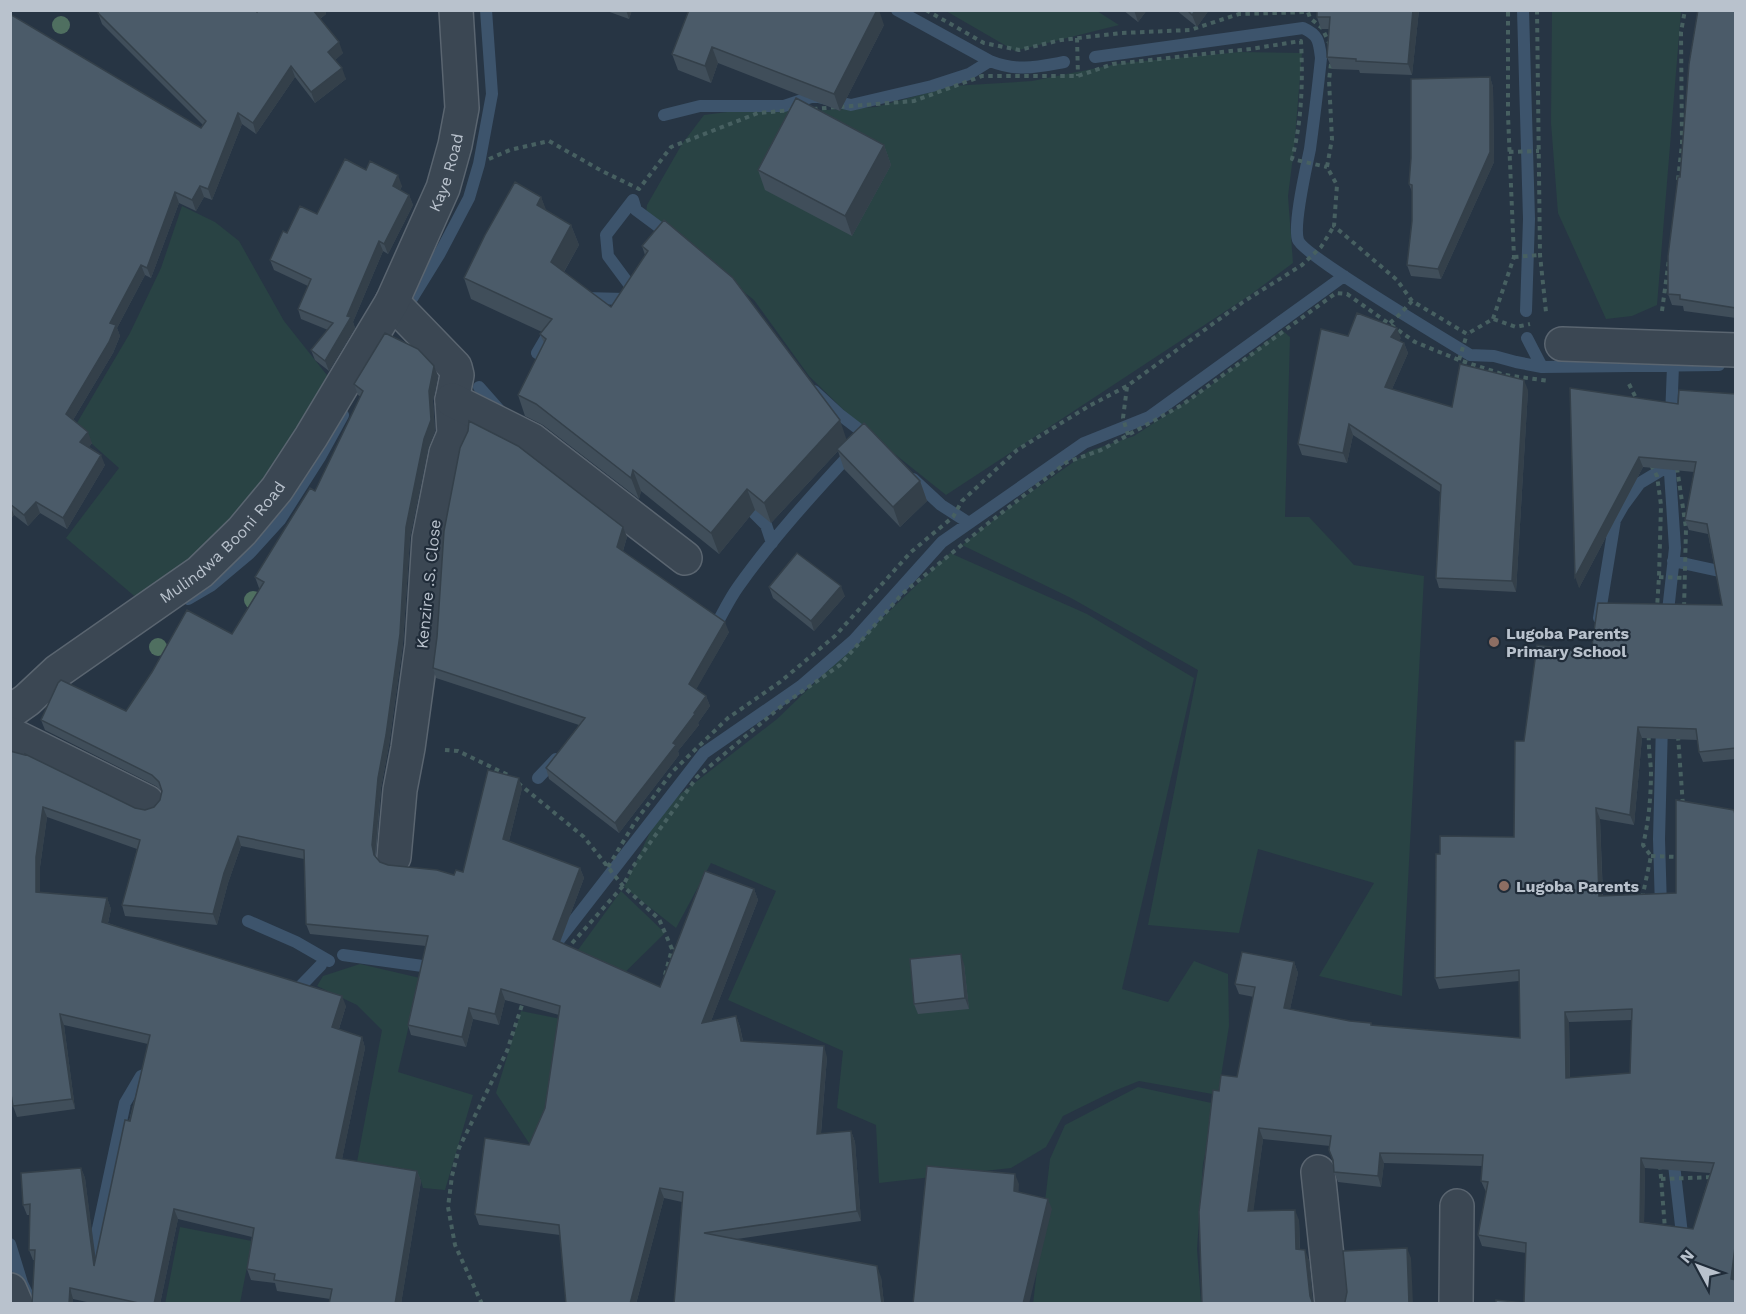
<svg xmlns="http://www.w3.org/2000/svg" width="1746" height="1314" viewBox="0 0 1746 1314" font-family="'Work Sans',sans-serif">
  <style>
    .green { fill: #294344 }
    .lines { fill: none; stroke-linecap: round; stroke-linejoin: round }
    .stream { stroke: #3d546c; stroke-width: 12 }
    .minor-casing { stroke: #5a6570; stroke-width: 36 }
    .path { stroke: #476061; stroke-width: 4; stroke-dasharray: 4.5 4.5; stroke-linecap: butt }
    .minor { stroke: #3b4753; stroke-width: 33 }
    .tree { fill: #4f6f60 }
    .wall { fill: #404e5a; fill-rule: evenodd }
    .shaded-wall { fill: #34404a }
    .building { fill: #4b5b69; stroke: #34404a; stroke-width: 1.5; fill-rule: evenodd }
    .education-dot { fill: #8d6e63; stroke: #202c39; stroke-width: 2 }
    .labels { text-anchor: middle; stroke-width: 4.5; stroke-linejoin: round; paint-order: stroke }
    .street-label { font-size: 16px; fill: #b9c2cd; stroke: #202c39 }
    .poi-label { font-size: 16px; font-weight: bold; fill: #b9c2cd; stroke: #202c39; text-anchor: start }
  </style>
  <rect width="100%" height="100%" fill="#273544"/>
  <path class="green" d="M946 11H1097L1119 25 1015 51Z
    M1552 11H1681L1657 305 1632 316 1606 319 1558 213 1551 123Z
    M1240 52 1302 53 1294 149 1288 196 1293 263 1250 295 946 495 862 428 809 376 754 300 646 214 647 205 682 144 704 115 727 112 810 111 876 107 952 86 1032 81 1122 63Z
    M182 206 215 222 239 241 284 321 334 384 232 525 139 600 66 538 119 468 74 428 130 333 161 268Z
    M1282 330 1290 337 1285 517H1309L1354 565 1424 576 1402 996 1319 976 1374 883 1258 849 1239 933 1148 925 1198 670 1071 598 962 545 1010 507 1089 451 1134 436 1207 388Z
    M950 553 1087 614 1194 678 1122 989 1168 1002 1194 961 1228 974 1229 1026 1218 1095 1139 1081 1114 1091 1063 1116 1046 1147 1011 1168 879 1183 876 1125 837 1108 843 1051 728 1000 776 891 711 863 676 928 624 887 661 809 777 719Z
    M621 891 665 933 613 984 575 954Z
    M360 964 420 978 398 1072 473 1095 445 1190 423 1188 420 1178 356 1167 382 1030 357 1005 317 986 323 976Z
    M521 1011 566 1020 545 1130 529 1143 496 1093Z
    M1138 1087 1216 1104 1203 1164 1197 1249 1201 1303 1033 1304 1050 1159 1065 1125Z
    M180 1227 252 1241 240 1303 165 1304Z"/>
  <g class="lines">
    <path class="stream" d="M897 10 990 61C1017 72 1037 67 1064 62
      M1523 10 1529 219 1526 311
      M1095 57 1303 28C1319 35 1319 42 1321 58 1318 88 1314 119 1310 149 1306 169 1293 224 1298 240 1303 255 1446 340 1470 355L1494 356 1516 362 1542 367 1719 365
      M664 115 700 106H784L814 96 851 105 932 86 969 74 990 61
      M584 298 625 299 634 291 608 256 606 235 633 200 636 210 671 236
      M403 313 440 253 469 198 479 164 492 94 486 10
      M1527 338 1542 367
      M552 361 537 353 547 336 554 329
      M479 387 502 413
      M814 391 839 414 869 437
      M1671 417 1673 366
      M913 479 941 505 969 523
      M741 500 766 525 772 543
      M1673 561 1719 571 1736 564
      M188 599 212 585 249 554 280 520 320 457 343 415
      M1599 618 1615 520 1623 506 1640 483 1670 465
      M1667 620 1675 548 1670 473V455
      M712 632C721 617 728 601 738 587 772 539 812 495 852 452
      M538 778 556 759
      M1661 908 1659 839 1662 724
      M248 921 296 942 329 961
      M551 950 704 753 801 686 854 640 942 542 1084 443 1149 417 1344 276
      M343 955 437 968
      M293 994 321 965
      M1673 1156 1683 1243
      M10 1244 22 1283 32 1304
      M91 1261 125 1103 141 1076 154 1071"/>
    <defs>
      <g id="minor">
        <path d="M392 302 455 367 457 375 452 400 454 434 446 453 429 539 422 646 408 748 400 790 394 857"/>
        <path d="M1562 344 1736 350"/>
        <path d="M452 400 532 440 685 558"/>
        <path id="s1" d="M10 712 27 700 58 671 200 572 242 531 277 489 311 437 392 302 443 188 455 145 462 108 456 10"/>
        <path d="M10 734 147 802"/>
        <path d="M1318 1172 1332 1304"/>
        <path d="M10 1290 16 1304"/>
        <path d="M1456 1304 1457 1206"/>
      </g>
    </defs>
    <use href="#minor" class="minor-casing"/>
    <path class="path" d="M926 10 984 43 1019 50 1061 40 1122 33 1190 30 1239 14 1308 12 1310 18 1322 28 1330 45
      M1537 10 1540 255 1546 312
      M1077 38 1078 76
      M1331 64 1329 80 1332 139 1327 167 1337 185 1334 226 1397 280 1412 301 1467 334 1493 319 1516 327 1530 324
      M813 109 914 101 982 76H1078L1113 64 1250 49 1301 41C1303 81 1302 120 1292 159L1327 167
      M1509 152 1539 151
      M489 159 510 150 549 141 602 171 639 189 671 147 758 113 793 110
      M1678 180 1682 144 1681 32 1685 10
      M1514 257 1540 255
      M1662 311 1669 259
      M1493 319 1514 257 1508 115V10
      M1390 323 1399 315 1412 301
      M1459 360 1467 334
      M1629 384 1637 400
      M1127 387 1123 418 1128 435
      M1651 465 1657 476 1661 505 1659 577 1657 608
      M1677 468 1686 528 1684 609
      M1659 577 1685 578
      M1678 736 1683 806
      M445 750 458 751 510 776
      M518 783 584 837 623 886 659 919 672 949 665 975
      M1651 856 1678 857
      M608 867 635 822 672 772 728 718 780 682 835 636 911 552 953 517 962 501 1017 450 1089 406 1127 386 1243 302 1302 265 1321 247 1334 226
      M1644 898 1643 894 1651 856 1643 845C1649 820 1651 796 1651 770 1650 757 1648 745 1649 733
      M566 950 623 886 632 868 697 777 784 704 840 665 902 594 986 525 1067 462 1101 450 1182 405 1336 293 1347 294 1415 342 1459 360 1505 375 1549 381
      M1660 1165 1665 1229
      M1661 1179 1714 1177
      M482 1304 455 1245 448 1207 452 1176 459 1148 507 1051 523 1002"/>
    <use href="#minor" class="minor"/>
  </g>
  <g class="tree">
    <circle cx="61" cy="25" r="9"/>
    <circle cx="253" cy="600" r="9"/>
    <circle cx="158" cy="647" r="9"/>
  </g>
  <path class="wall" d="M258 10H325L326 14 320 19 343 53 335 60 346 79 315 103 295 77 256 134 242 124 212 200 204 197 196 211 179 203 151 278 145 275 117 328 120 336 113 353 73 420 92 443 89 447 105 465 67 529 40 513 28 526 14 515 10 520V14L201 128 203 125 102 24 98 13 257 12Z
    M604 10H632L629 19Z
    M689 10 884 25 840 111 718 63 711 83 678 70 672 54Z
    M1123 10H1147L1138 22Z
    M1176 10H1209L1197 27Z
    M1317 10H1419L1412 75 1360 73 1359 70 1332 69 1327 57 1330 29H1321L1317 17Z
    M1736 10V318L1684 311 1683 306 1672 305 1668 294 1680 177Z
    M1490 77 1493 87 1494 162 1441 279 1411 276 1407 265 1412 221V192L1409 184Z
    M884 145 891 165 852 236 765 190 758 170Z
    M366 170 402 186 400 190 409 195 413 205 388 254 383 251 353 322 355 328 329 371 315 360 311 350 328 330 301 319 298 309 308 286 274 270 270 260 287 233 317 214Z
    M541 197 546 211 571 225 579 245 564 272 611 307 645 255 642 246 847 440 920 481 927 501 900 527 844 469 838 451 771 523 755 510 719 554 641 491 639 499 543 425 525 416 518 395 544 343 540 334 542 332 471 299 464 278Z
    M1348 336 1401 338 1399 341 1404 343 1408 353 1392 389 1452 407 1528 390 1516 592 1439 588 1436 578 1440 492 1353 435 1347 463 1302 455 1298 444Z
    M434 366 438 376 433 401 435 431 428 449 410 538 403 644 389 745 381 788 376 857 380 862 388 865 454 875 463 872 522 788 509 841 580 868 584 878 560 942 660 987 754 889 758 900 711 1021 736 1016 740 1027 743 1041 827 1057 821 1134 851 1131 855 1142 861 1221 737 1239 881 1277 884 1304H674L682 1202 664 1198 636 1304H566L560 1235 479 1225 475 1214 529 1145 545 1108 559 1015 505 1000 499 1025 473 1019 466 1047 411 1035 408 1025 426 946 310 934 306 924 304 859 241 846 228 883 217 925 125 916 122 905 137 849 47 817 40 867V892L107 898 111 909 108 923 346 1006 339 1029 362 1037 365 1048 342 1159 417 1171 421 1181 401 1304H329L330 1299 277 1291 275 1283 251 1280 247 1269 252 1237 178 1219 160 1304H96L73 1299 35 1260H33L29 1250 30 1215H27L23 1205 81 1168 85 1178 95 1259 148 1044 64 1025 75 1109 17 1117 13 1106 10 751 135 808 145 810 154 807 160 800 162 791 156 786 45 730 41 720 126 711 232 634 260 588H259L255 577 315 491 361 397 358 395 354 384Z
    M1570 388 1678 404 1736 394V759L1703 762 1699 752 1698 740 1642 738 1634 825 1600 819 1603 896 1676 893 1734 810 1736 814V1304L1524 1303 1526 1253 1482 1246 1478 1235 1486 1192 1481 1181 1482 1166 1384 1163 1381 1187 1338 1182 1334 1172 1330 1146 1263 1139 1253 1211 1299 1220 1300 1250 1309 1260 1313 1304H1202L1219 1091 1237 1077 1254 997 1239 994 1235 984 1294 962 1298 973 1290 1009 1350 1021 1371 1023 1372 1025 1520 1038 1519 981 1439 989 1435 978 1440 854 1514 837 1524 741 1591 653 1722 605 1708 534 1689 530 1685 520 1694 472 1643 467 1579 588ZM1632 1020 1630 1073 1570 1078 1569 1022ZM1645 1168 1710 1173 1693 1229 1644 1222Z
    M623 527 627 537 623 551 729 632 696 689 706 696 710 706 698 723 699 725 678 751 679 755 619 833 549 779 546 768 579 725 436 678 433 668Z
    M769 587 845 596 814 631 773 598Z
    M964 964 969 1009 918 1014 914 1004Z"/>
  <path class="shaded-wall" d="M325 10 326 14 317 21 313 11Z
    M626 10H632L629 19Z
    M877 10H879L884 25 840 111 834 94Z
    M1134 10H1147L1138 22Z
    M1196 10H1209L1197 27 1192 15Z
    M1413 10H1419L1412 75 1408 64Z
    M339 42 343 53 332 63 328 52Z
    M712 47 718 63 711 83 705 66Z
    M291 66 295 77 256 134 253 123Z
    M342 68 346 79 315 103 311 92Z
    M1490 77 1493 87 1494 162 1441 279 1438 269Z
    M238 113 242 124 212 200 208 189Z
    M884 145 891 165 852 236 845 216Z
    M398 175 402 186 397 196 393 186Z
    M200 186 204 197 196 211 192 200Z
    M175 192 179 203 151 278 147 268Z
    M409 195 413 205 388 254 384 244Z
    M541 197 549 217 537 205Z
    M571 225 579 245 558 282 551 262Z
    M379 241 383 251 353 322 355 328 329 371 325 361 347 316Z
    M141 265 145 275 117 328 120 336 113 353 70 425 66 414 110 323Z
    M1397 328 1401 338 1395 347 1391 337Z
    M1404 343 1408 353 1388 398 1385 387Z
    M434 366 438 376 433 401 435 431 428 449 410 538 403 644 389 745 381 788 375 855 377 865 374 855 372 845 378 778 406 527Z
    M1524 380 1528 390 1516 592 1512 581Z
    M840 420 847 441 837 449 838 451 771 523 764 503Z
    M1349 424 1353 435 1347 463 1343 453Z
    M88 432 92 443 84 453 80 442Z
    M101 455 105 465 67 529 63 518Z
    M1639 457 1643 467 1579 588 1575 577Z
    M633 470 641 491 639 499 631 478Z
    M920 481 927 501 900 527 893 507Z
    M747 489 755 510 719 554 711 533Z
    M36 502 40 513 28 526 24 515Z
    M10 505 14 515 10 520Z
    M623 527 627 537 621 557 617 547Z
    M841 586 845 596 814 631 811 621Z
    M725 622 729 632 693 695 689 684Z
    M706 696 710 706 698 723 699 725 678 751 679 755 619 833 615 823Z
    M1638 727 1642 738 1634 825 1630 815Z
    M519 778 522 788 507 849 503 839Z
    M43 807 47 817 40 867V902L36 892V857Z
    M1596 808 1600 819 1603 907 1599 896Z
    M238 836 241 846 228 883 217 925 213 914 224 873Z
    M580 868 584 878 557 950 553 939Z
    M754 889 758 900 706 1034 702 1023Z
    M107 898 111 909 106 932 102 922Z
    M961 954 964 964 969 1009 965 998Z
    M1294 962 1298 973 1288 1018 1284 1008Z
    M501 989 505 1000 499 1025 495 1014Z
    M342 996 346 1006 336 1038 332 1027Z
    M469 1008 473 1019 466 1047 462 1037Z
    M1565 1012 1569 1022 1570 1088 1566 1078Z
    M60 1014 64 1025 75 1109 72 1099Z
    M736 1016 740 1027 745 1052 741 1041Z
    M362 1037 365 1048 340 1169 336 1158Z
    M824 1046 827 1057 820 1144 817 1134Z
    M1259 1128 1263 1139 1252 1222 1248 1211Z
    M851 1131 855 1142 861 1221 857 1211Z
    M1380 1153 1384 1163 1381 1187 1378 1176Z
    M1641 1158 1645 1168 1644 1232 1640 1222Z
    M81 1168 85 1178 98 1276 94 1266Z
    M417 1171 421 1181 401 1304H395Z
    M1015 1174 1019 1184 1018 1201 1014 1191Z
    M660 1188 664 1198 636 1304H630Z
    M1048 1199 1052 1209 1029 1304H1023Z
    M174 1209 178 1219 160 1304H154Z
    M1295 1210 1299 1220 1300 1260 1296 1249Z
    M1736 1239V1281L1731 1279Z
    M1407 1248 1411 1258 1413 1304H1409Z
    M1305 1250 1309 1260 1313 1304 1310 1296Z
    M877 1266 881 1277 884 1304H882Z
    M70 1288 73 1299V1304H69Z"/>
  <path class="building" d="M99 10H255L257 12 258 10H313L339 42 328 52 342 68 311 92 291 66 253 123 238 113 208 189 200 186 192 200 175 192 147 268 141 265 110 323 116 325 109 342 66 414 88 432 80 442 101 455 63 518 36 502 24 515 10 504V14L201 128 206 121 98 13Z
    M689 10H877L834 94 712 47 705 66 672 54Z
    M1187 10H1196L1192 15Z
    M1317 10H1413L1408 64 1356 61V59L1327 57 1330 17H1317Z
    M1698 10H1736V308L1680 299V295L1668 294V256L1678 177H1680L1689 64Z
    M1490 77V152L1438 269 1407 265 1412 221V185L1409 184 1411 158V79Z
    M796 98 884 145 845 216 758 170Z
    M345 159 366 170 370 161 398 175 393 186 409 195 384 244 379 241 347 316 351 317 325 361 311 350 333 323 298 309 311 279 270 260 283 231 287 233 300 206 317 214Z
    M515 182 541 197 537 205 571 225 551 262 611 307 648 251 642 246 664 220 733 278 840 420 764 503 747 489 711 533 633 470 631 478 536 404 518 395 546 339 540 334 552 319 464 278 485 235Z
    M1357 313 1397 328 1391 337 1404 343 1385 387 1452 407 1460 364 1524 380 1512 581 1436 578 1441 485 1349 424 1343 453 1298 444 1321 329 1348 336Z
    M385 333 418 349 434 366 429 391 431 420 424 439 406 527 400 634 386 735 378 778 372 845 374 855 380 862 388 865 437 870 454 875 456 870 463 872 488 770 519 778 503 839 580 868 553 939 660 987 705 871 754 889 702 1023 736 1016 741 1041 824 1046 817 1134 851 1131 857 1211 704 1233 877 1266 882 1304H674L683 1192 660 1188 630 1304H566L559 1225 475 1214 485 1138 529 1145 545 1108 560 1006 501 989 495 1014 469 1008 462 1037 408 1025 428 936 306 924 304 850 238 836 224 873 213 914 122 905 140 840 43 807 36 857V892L107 898 102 922 342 996 332 1027 362 1037 336 1158 417 1171 395 1304H329L332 1289 274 1280 275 1274 247 1269 254 1228 174 1209 154 1304H143L70 1288 69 1304H32L35 1250H29L30 1204 23 1205 21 1173 81 1168 94 1266 125 1120 130 1121 150 1035 60 1014 72 1099 13 1106 10 1088V751L25 755V754L135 808 145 810 154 807 160 800 162 791 159 782 152 775 41 720 58 683 61 680 126 711 152 672 187 610 232 634 264 582 255 577 310 488 315 491 363 391 354 384Z
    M1570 388 1678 404 1679 390 1736 394V748L1699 752 1696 729 1638 727 1630 815 1596 808 1599 896 1676 893V800L1734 810 1736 819V1239L1731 1279 1736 1280V1304H1496V1300L1524 1303 1526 1243 1478 1235 1488 1182 1481 1181 1483 1155 1380 1153 1378 1176 1334 1172 1333 1160 1329 1150 1331 1136 1259 1128 1248 1211 1295 1210 1296 1249 1305 1250 1310 1296 1313 1304H1202L1199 1212 1213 1090 1219 1091 1221 1075 1237 1077 1255 987 1235 984 1242 952 1294 962 1284 1008 1350 1021 1371 1023V1025L1520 1038 1519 970 1435 978 1436 854H1440V836L1514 837 1515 741H1524L1537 645 1591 653 1598 603 1722 605 1707 524 1685 520 1696 462 1639 457 1575 577ZM1632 1009 1630 1073 1566 1078 1565 1012ZM1641 1158 1714 1163 1693 1229 1640 1222Z
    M469 421 518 446 623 527 617 547 725 622 689 684 706 696 694 713 695 714 673 743 676 745 615 823 546 768 585 718 433 668 437 637 444 531 460 448 468 431Z
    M864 423 920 481 893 507 837 449Z
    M797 553 841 586 811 621 769 587Z
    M961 954 965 998 914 1004 910 959Z
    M927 1166 1015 1174 1014 1191 1048 1199 1023 1304H913Z
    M1407 1248 1409 1304H1343L1345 1302 1347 1292 1343 1251Z"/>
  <g class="education-dot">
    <circle cx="1494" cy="642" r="6"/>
    <circle cx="1504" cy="886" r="6"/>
  </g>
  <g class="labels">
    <g class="street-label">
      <text dy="6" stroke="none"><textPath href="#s1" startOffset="710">Kaye Road</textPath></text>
      <text dy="6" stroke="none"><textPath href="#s1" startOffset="273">Mulindwa Booni Road</textPath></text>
      <text transform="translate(428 584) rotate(-84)" y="6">Kenzire .S. Close</text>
    </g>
    <g class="poi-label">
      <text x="1506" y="639">Lugoba Parents<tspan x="1506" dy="18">Primary School</tspan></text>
      <text x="1516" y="892">Lugoba Parents</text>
    </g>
  </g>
  <rect width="1746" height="1314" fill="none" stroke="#b9c2cd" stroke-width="24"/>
  <g transform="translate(1698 1266) rotate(311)" stroke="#202c39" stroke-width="4.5" paint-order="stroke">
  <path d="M0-4.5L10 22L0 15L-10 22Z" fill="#b9c2cd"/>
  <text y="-9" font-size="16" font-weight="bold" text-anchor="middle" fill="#b9c2cd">N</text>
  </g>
</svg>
